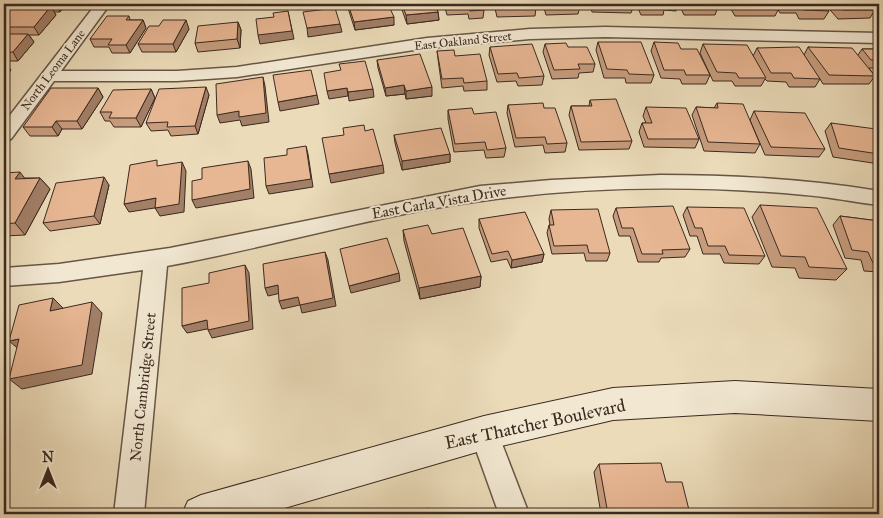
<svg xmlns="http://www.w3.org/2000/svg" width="883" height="518" viewBox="0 0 883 518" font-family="'IM FELL Great Primer',serif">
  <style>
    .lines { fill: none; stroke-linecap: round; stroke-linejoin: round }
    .street-casing { stroke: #675646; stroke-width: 3 }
    .secondary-casing { stroke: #3b2920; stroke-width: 2 }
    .street { fill: #f2e8d2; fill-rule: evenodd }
    .secondary { fill: #f2e8d2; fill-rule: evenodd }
    .wall { fill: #c79d7e; stroke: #3b2920 }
    .shaded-wall { fill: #a27f67; stroke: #3b2920 }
    .building { fill: #e7b693; stroke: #3b2920 }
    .labels { text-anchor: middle; stroke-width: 4; stroke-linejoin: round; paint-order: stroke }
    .far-street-label { font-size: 12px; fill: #3b2920; stroke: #f2e8d2 }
    .street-label { font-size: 15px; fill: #3b2920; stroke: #f2e8d2 }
    .near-street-label { font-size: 18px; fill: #3b2920; stroke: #f2e8d2 }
  </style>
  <rect width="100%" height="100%" fill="#ebdbb9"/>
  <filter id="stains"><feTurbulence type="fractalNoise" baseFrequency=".004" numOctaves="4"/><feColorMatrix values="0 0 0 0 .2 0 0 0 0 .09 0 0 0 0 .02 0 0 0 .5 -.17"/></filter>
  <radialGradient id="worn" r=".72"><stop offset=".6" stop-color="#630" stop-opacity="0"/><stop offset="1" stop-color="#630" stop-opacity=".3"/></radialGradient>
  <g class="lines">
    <defs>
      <path id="street" d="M96 4H110L61 71H177L237 67 427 38 530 29 605 27 879 33V43L605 37 530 39 427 48 237 77 177 81H54L11 139 4 141V123Z
        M660 175C734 175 806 179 879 191V205C854 202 830 197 805 195 698 185 587 186 481 201 375 215 272 247 167 266L144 514H114L143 270 59 282 4 286V268L59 264 170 248 480 186 551 180Z
        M484 419 494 423 529 514H499L470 433 474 423Z"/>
      <path id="secondary" d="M735 381 879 389V421L735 413 613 420 484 450 264 514H182L188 501 201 495 484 416 613 388Z"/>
    </defs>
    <use href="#street" class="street-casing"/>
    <use href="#secondary" class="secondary-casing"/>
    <use href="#street" class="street"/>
    <use href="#secondary" class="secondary"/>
  </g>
  <path class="wall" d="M11 4H67L60 12H54L56 15 39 35H29L34 42 18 61H4V7H13Z
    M347 4H388L394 25 355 30 348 8Z
    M400 4H435L438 12 439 20 407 24Z
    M444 4H482L484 10 483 18 469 19 468 14 447 15Z
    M494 4H535L536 8 535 16 497 17Z
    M543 4H579L580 6 578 14 546 15Z
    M590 4H633L634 5 631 13 592 12Z
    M636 4H717L718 7 715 15H684L679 4 676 11 664 10 663 15H641Z
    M731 4H822L829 11 824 19H799L796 13H780L778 10 775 16H735L729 6Z
    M825 4H869L875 10 870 18 838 19Z
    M870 4H879V13Z
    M129 16 130 20H143L146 28 130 53H112L109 47H94L90 39Z
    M238 22 241 30 240 48 198 52 195 43Z
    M189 29 176 52H142L138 44Z
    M598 42 654 75 651 83H626L625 78H604L596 50Z
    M654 42 681 49 710 75 706 84H682L680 79 661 78 651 51Z
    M545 44 568 47 595 64 593 72 579 73 578 78 552 79 543 52Z
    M703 44 753 56 757 48 804 55 808 47 858 55 862 49H879V76L873 68H869L875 76 869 84H823L820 79 815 87H789L786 82 767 81 765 79 761 86H735L732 81H713L700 53Z
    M490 47 544 76 542 85 518 86 516 81 497 82 489 55Z
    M437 51 455 56 487 81V90L464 91 463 86 442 88 438 59Z
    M377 60 432 96 406 99 405 94 386 96 378 68Z
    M98 88 103 97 82 129H62L58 136H30L23 127Z
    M151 89 155 98 141 127H114L110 121H105L100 112Z
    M209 95 198 134 171 136 168 130 151 131 146 123Z
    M590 100 632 141 629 149 579 150 569 115 571 106H589Z
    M717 103 760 144 755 153 704 151 692 115 696 107 714 108Z
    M508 105 544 108 567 143 565 152 545 153 543 145 515 147 507 113Z
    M646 107 699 139 695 148 644 147 639 132 642 123H646L643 116Z
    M448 110 474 114 506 148 504 157 486 158 484 150 454 152 448 119Z
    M754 111 825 149 819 157 765 155 750 120Z
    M831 123 879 138V164L833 157 825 131Z
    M394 135 450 154V162L402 170 395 143Z
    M4 173 24 178H40L50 189 25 235 4 236Z
    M109 185 100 224 50 231 43 223Z
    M760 205 847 269 836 280 799 278 795 268 772 267 752 217Z
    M687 207 765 256 759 264 724 263 720 254H703L697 236H690L683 215Z
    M616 208 690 249 685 257 661 258 659 262H638L630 236H619L613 216Z
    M551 210 610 253 607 261H586L584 253 552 254 547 233 549 225H550L549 219Z
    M840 216 879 221V272L864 271 861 260 845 258 833 225Z
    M479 219 544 254 542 262 511 268 507 259 491 262 479 228Z
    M403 230 432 234 481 276 480 287 420 299 404 241Z
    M599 464 690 514H601L594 472Z"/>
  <path class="shaded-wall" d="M56 4H67L60 12Z
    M51 6 56 15 39 35 34 27Z
    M288 11 294 39 260 44 258 35Z
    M438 12 439 20 407 24 406 15Z
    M394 17V25L355 30 354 22Z
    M143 20 146 28 130 53 126 45Z
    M186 20 189 29 176 52 173 44Z
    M238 22 241 30 240 48 237 39Z
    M340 24 342 32 308 37 307 28Z
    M28 34 34 42 18 61 13 52Z
    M5 62 11 70 4 79V63Z
    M263 77 265 86 269 122 242 126 240 120 220 123 217 115Z
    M404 85 405 94 386 96 385 88Z
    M206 87 209 95 198 134 195 126Z
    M432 87V96L406 99V91Z
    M98 88 103 97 82 129 77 121Z
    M347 88 348 96 329 99 327 91Z
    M151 89 155 98 141 127 136 118Z
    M373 89 374 97 349 101 348 92Z
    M317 95 319 104 280 111 278 102Z
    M56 121 62 129 58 136 52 127Z
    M306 146 308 154 313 187 269 194 266 186Z
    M450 154V162L402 170V161Z
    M248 161 251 169 254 198 196 208 192 200Z
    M182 162 186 171 184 212 160 216 155 208Z
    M383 165 384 173 331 183 329 174Z
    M20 172 29 184 15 179Z
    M104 177 109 185 100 224 94 216Z
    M40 178 50 189 25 235 15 223Z
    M156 198 161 207 129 212 124 204Z
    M325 252 328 260 336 306 302 313 300 305 282 309 279 301 298 297Z
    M544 254 542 262 511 268 512 260Z
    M245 265 249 273 253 329 212 338 208 330Z
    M399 273 400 281 351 293 349 286Z
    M481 276 480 287 420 299 419 288Z
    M278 285 281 293 268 296 265 288Z
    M53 298 64 309 50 311Z
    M92 302 102 313 92 374 22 389 9 379Z
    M207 320 212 328 187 333 182 326Z
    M19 339 21 351 9 341Z"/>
  <path class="building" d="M348 4H388L394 17 354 22Z
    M402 4H435L438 12 406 15Z
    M446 4H482L484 10 470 11 469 6 447 7Z
    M497 4H535L536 8H498Z
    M547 4H579L580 6H548Z
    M594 4H633L634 5Z
    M642 4H664L665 7H643Z
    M685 4H717L718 7 687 6Z
    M736 4H776L779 8H739Z
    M783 4H822L829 11 804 10 800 5H784Z
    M837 4H869L875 10H843Z
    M51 6 34 27H4V7Z
    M335 8 340 24 307 28 303 12Z
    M288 11 292 31 258 35 256 19 274 17 273 13Z
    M107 16H129L126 20H143L126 45H108L112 39H90Z
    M163 20H186L173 44H138L149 26H159Z
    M238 22 237 39 195 43 198 26Z
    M4 34H28L13 52 4 53Z
    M598 42H641L654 75 629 74 627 70 607 69Z
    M654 42 678 43 681 49H697L710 75H686L684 70H664Z
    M566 43 568 47H587L595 64H578L580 69 554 70 545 44Z
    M532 44 544 76 519 78 517 73 498 74 490 47Z
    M703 44 747 45 766 78H739L736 73 717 72Z
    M799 47 820 79 794 78 791 73H771L757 48Z
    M808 47 852 48 875 76 829 75Z
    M862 49H879V60H871Z
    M454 50 455 56 480 54 487 81 464 83 463 78 442 79 437 51Z
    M420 54 432 87 406 91 404 85 385 88 377 60Z
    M365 61 373 89 348 92 347 88 327 91 324 73 341 70 339 64Z
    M311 70 317 95 278 102 273 75Z
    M263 77 266 113 239 117V111L217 115 216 84Z
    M206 87 195 126 167 127 168 122 146 123 159 89Z
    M51 88H98L77 121H56L52 127H23Z
    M151 89 136 118H109L112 112H100L113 90Z
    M616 99 632 141 581 142 571 106H592L590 100Z
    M543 103 544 108H555L567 143 547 144 545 137 516 138 508 105Z
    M717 103 743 104 760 144 708 142 696 107 718 108Z
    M646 107 686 108 699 139H648L642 123H652Z
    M472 108 474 114 496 112 506 148 487 150 485 142 455 144 448 110Z
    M754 111 805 113 825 149 771 147Z
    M831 123 876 129 879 138V154L839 148Z
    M364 125 365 131 373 129 383 165 329 174 322 138 344 135 343 128Z
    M441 128 450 154 402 161 394 135Z
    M306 146 311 179 266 186 264 158 287 155V149Z
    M157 160V166L182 162 179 204 155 208 156 198 124 204 130 165Z
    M248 161 250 189 192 200V181L202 179V168Z
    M20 172 15 179 40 178 15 223 4 224V173Z
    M104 177 94 216 43 223 56 183Z
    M760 205 817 208 847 269 809 267 805 257 781 256Z
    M673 206 690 249 662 250 663 254H642L633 228H622L616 208Z
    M687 207 744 208 765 256 729 255 725 246H708L702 228H695Z
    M598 209 610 253H589L587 245 554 246 549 225H554L551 210Z
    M525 212 544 254 512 260 508 251 492 254 479 219Z
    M840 216 879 221V263H873L868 252 852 250Z
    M428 225 432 234 463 228 481 276 419 288 403 230Z
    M387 238 399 273 349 286 340 249Z
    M325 252 333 298 300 305 298 297 279 301 278 285 265 288 263 264Z
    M245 265 249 321 208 330 207 320 182 326V288L209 283V273Z
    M53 298 50 311 92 302 82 365 9 379 19 339 9 341 19 305Z
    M661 463 666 482H682L690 514H591H608L599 464Z
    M428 508 429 514H406Z"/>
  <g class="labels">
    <g class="far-street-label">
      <text transform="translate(463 41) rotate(-6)" y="4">East Oakland Street</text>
      <text transform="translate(53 70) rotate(-53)" y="4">North Leoma Lane</text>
    </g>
    <g class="street-label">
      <text transform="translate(439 202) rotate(-10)" y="5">East Carla Vista Drive</text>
      <text transform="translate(143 387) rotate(-84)" y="5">North Cambridge Street</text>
    </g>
    <g class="near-street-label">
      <text transform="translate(535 424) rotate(-12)" y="6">East Thatcher Boulevard</text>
    </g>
  </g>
  <rect width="883" height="518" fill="none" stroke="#ebdbb9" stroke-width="20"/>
  <rect x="5" y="5" width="873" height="508" fill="none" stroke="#3b2920" stroke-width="2.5"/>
  <rect x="10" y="10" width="863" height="498" fill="none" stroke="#3b2920"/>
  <g transform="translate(48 470)" stroke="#f2e8d2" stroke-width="4" paint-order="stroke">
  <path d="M0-4L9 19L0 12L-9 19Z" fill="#3b2920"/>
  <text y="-8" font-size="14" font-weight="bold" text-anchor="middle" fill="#3b2920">N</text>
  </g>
  <rect width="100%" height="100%" filter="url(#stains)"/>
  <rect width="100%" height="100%" fill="url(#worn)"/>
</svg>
